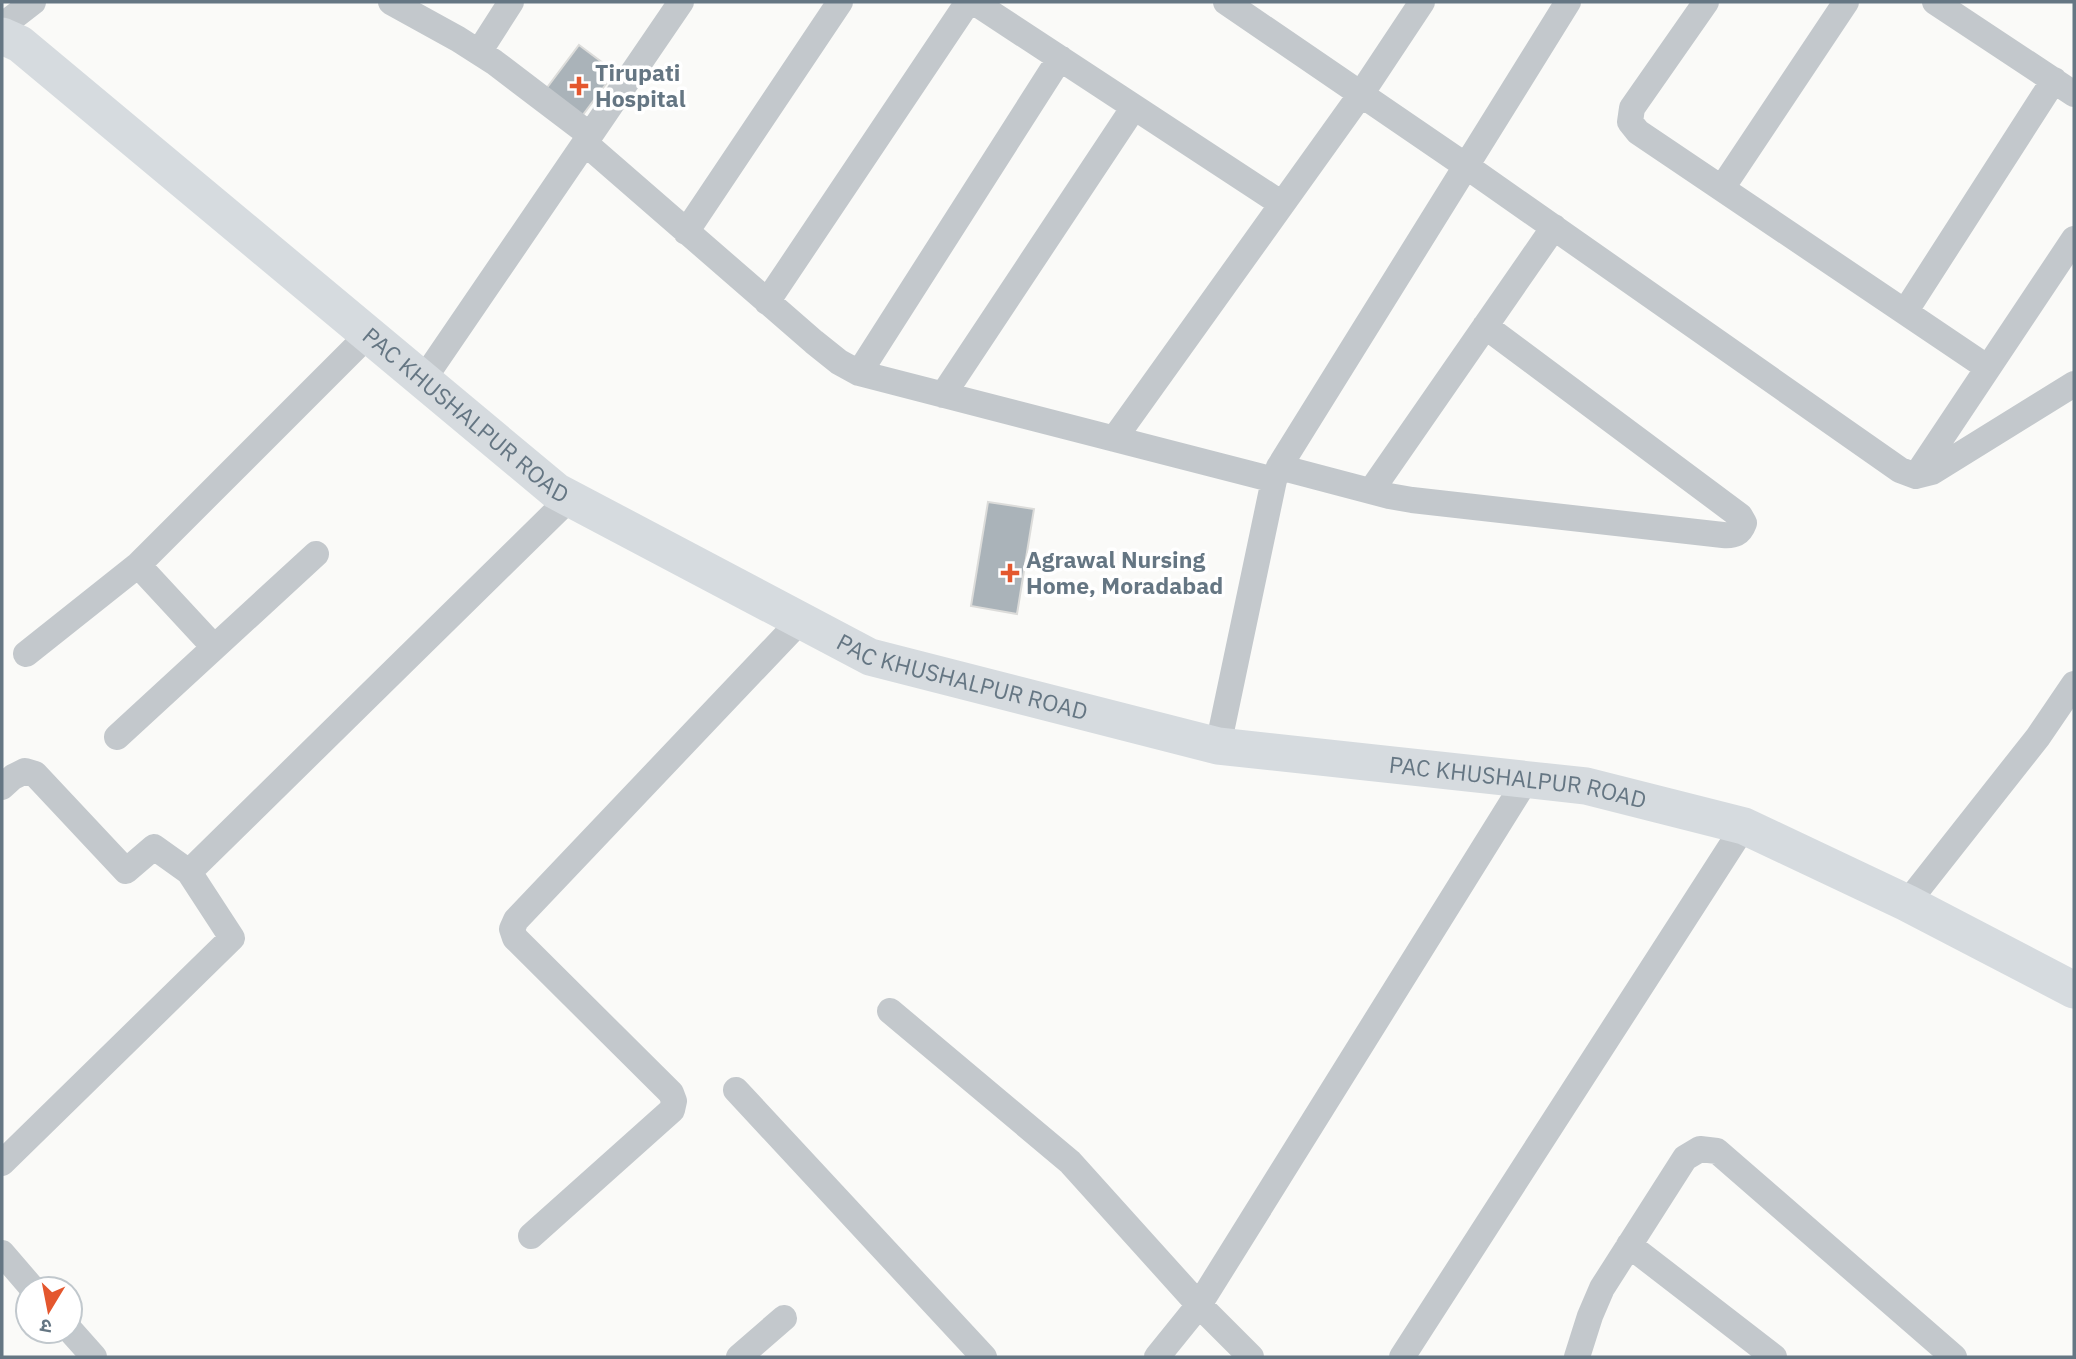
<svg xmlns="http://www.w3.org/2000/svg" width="2076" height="1359" viewBox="0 0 2076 1359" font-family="'IBM Plex Sans','Noto Sans Devanagari',sans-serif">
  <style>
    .building { fill: #aab3b9; stroke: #dcdcda; stroke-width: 2 }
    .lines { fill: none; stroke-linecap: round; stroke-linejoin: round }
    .minor { stroke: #c3c8cc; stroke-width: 26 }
    .secondary { stroke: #d6dbdf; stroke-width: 37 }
    .poi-dot { fill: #e4572e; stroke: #fff; stroke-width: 2.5 }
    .labels { text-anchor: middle; stroke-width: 7; stroke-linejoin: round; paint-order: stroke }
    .poi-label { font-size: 23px; font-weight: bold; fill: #657683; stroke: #fff; text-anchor: start }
    .street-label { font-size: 23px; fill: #657683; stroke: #fff }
  </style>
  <rect width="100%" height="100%" fill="#fafaf8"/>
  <path class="building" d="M579 45 615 72 579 120 543 93Z
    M988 502 1034 509 1017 614 971 606Z"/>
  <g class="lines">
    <path class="minor" d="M391 2 458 39 494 62 590 135
      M974 2 1282 204
      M1226 2 1466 166 1900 470 1916 476 1932 472 2074 384
      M1706 2 1632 108 1630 122 1638 132 1988 368
      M1935 2 2074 94
      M2 26 33 2
      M479 52 511 2
      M585 143 814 342 839 362 859 373 1274 480
      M1722 188 1846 2
      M686 232 840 2
      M767 302 968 2
      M1905 312 2054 80
      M859 373 1060 58
      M423 380 681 2
      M943 395 1134 107
      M1114 439 1361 94 1422 2
      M1279 467 1389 496 1412 500 1723 535C1734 536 1740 534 1744 523L1740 516 1485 326
      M1916 476 2074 239
      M1371 491 1554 227
      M138 565 214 647
      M26 654 138 565 368 335
      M117 737 316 554
      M1218 746 1274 480 1279 467 1568 2
      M2 787 13 777 25 771 35 774 126 871 154 847 189 872 232 938 2 1163
      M189 872 570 498
      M1907 903 2038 737 2074 684
      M890 1011 1070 1162 1199 1305 1251 1357
      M736 1090 984 1357
      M531 1236 672 1110 674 1101 671 1093 515 938 512 929 516 920 801 620
      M1629 1245 1774 1357
      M2 1253 33 1289
      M70 1330 94 1357
      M739 1357 784 1318
      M1157 1357 1199 1305 1526 780
      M1402 1357 1744 826
      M1577 1357 1590 1316 1602 1288 1685 1158 1700 1149 1717 1151 1954 1357"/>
    <path class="secondary" id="s1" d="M2 36 20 44 556 491 870 657 1218 746 1586 786 1744 826 1907 903 2074 990"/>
  </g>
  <g class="poi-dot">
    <path d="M575.5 75.5h7v7h7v7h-7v7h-7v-7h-7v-7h7z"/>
    <path d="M1006.5 562.5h7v7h7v7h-7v7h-7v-7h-7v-7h7z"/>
  </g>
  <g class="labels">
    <g class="poi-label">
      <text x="595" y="81">Tirupati<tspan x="595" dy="26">Hospital</tspan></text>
      <text x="1026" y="568">Agrawal Nursing<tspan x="1026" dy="26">Home, Moradabad</tspan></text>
    </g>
    <g class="street-label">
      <text dy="8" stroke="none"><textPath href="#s1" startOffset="600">PAC KHUSHALPUR ROAD</textPath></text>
      <text dy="8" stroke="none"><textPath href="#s1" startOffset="1167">PAC KHUSHALPUR ROAD</textPath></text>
      <text dy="8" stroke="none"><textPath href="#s1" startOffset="1734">PAC KHUSHALPUR ROAD</textPath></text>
    </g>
  </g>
  <rect width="2076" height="1359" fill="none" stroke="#657683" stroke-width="7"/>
  <g transform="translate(49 1310) rotate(190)"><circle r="33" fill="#ffffff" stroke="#c1c8cd" stroke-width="2"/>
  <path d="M0-5L12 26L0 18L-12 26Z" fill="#e4572e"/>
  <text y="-10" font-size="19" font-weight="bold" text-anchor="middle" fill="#657683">उ</text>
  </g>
</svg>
